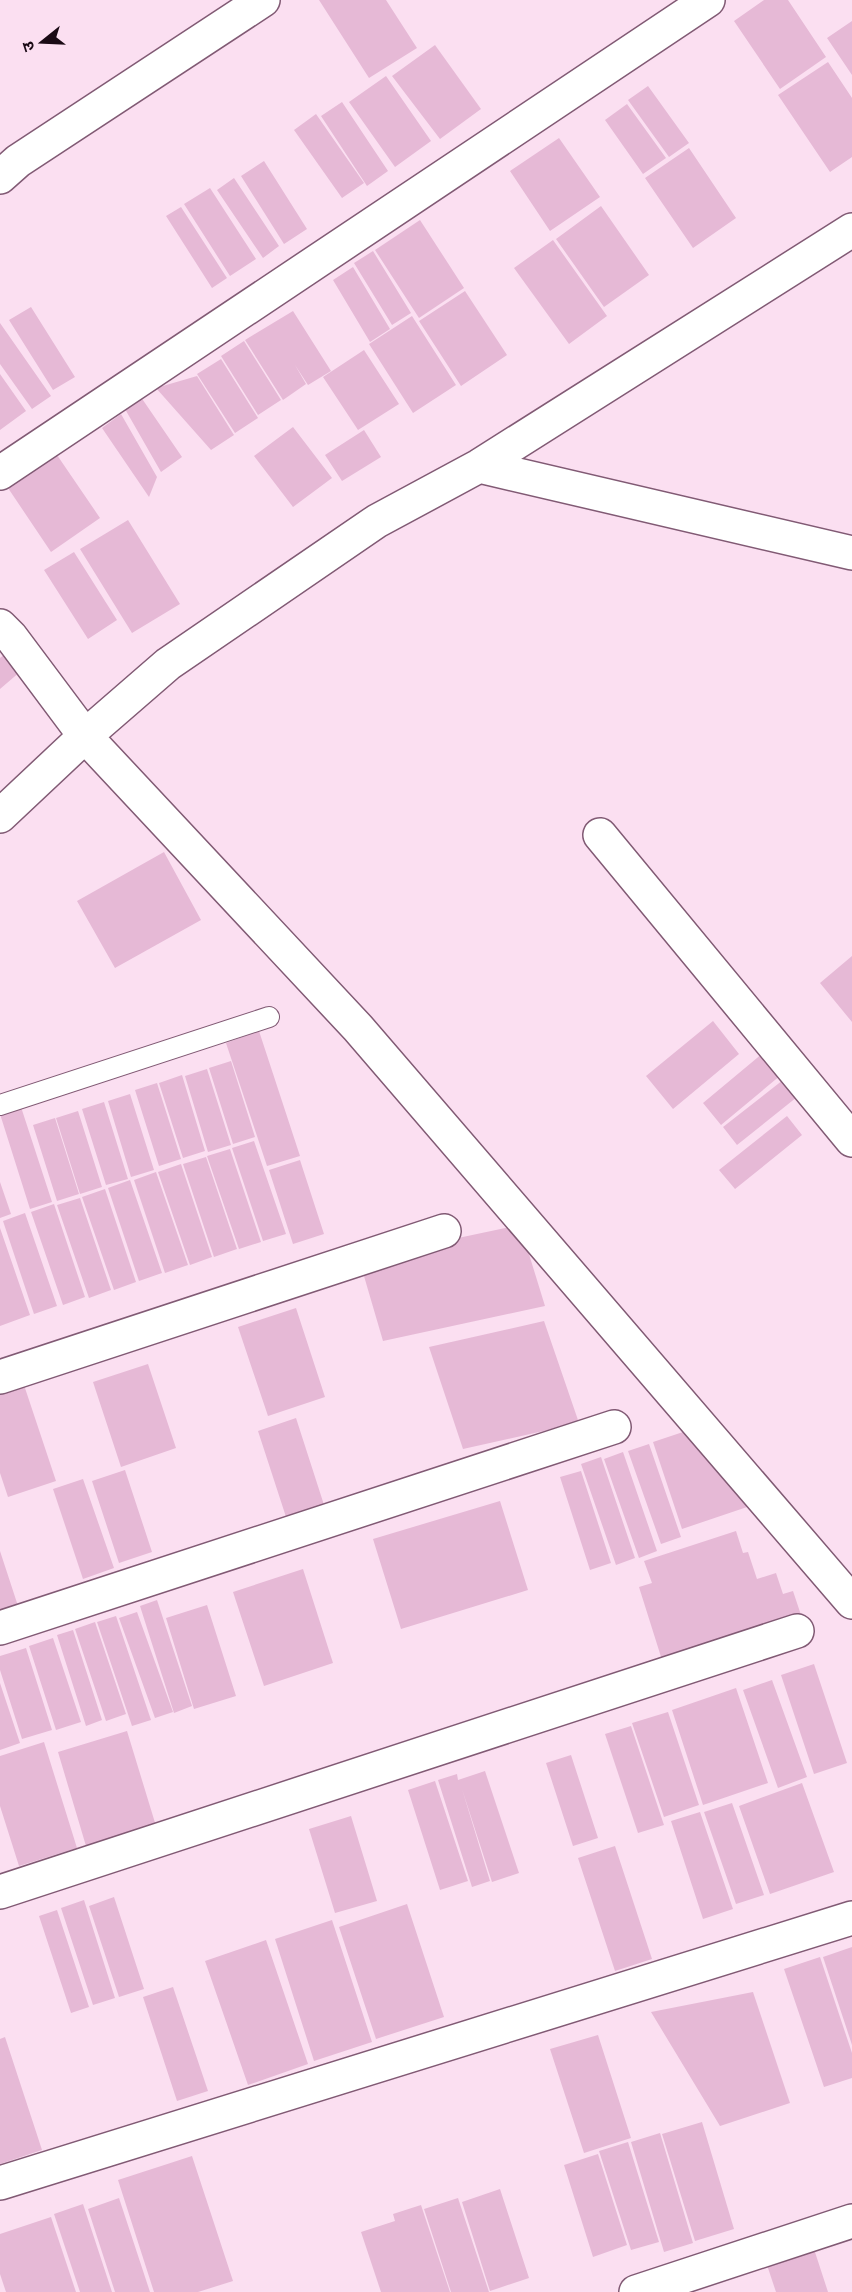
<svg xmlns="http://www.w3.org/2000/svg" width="852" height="2292" viewBox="0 0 852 2292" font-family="'Open Sans','Noto Sans Devanagari',sans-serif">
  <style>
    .building { fill: #e6b9d6 }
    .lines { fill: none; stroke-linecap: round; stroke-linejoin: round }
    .lane-casing { stroke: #815a74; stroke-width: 22 }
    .street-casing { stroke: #815a74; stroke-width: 36 }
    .secondary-casing { stroke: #815a74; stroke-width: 36 }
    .lane { stroke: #fff; stroke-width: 20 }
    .street { stroke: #fff; stroke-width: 33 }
    .secondary { stroke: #fff; stroke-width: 33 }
  </style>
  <rect width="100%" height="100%" fill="#fbdff1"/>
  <path class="building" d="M319 0H386L417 48 369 78Z
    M764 0H788L826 57 780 89 734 21Z
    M852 21V75L827 38Z
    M435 45 481 109 440 139 392 76Z
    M828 62 852 98V157L830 172 778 95Z
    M386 76 431 141 395 167 349 102Z
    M648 86 689 143 669 157 628 100Z
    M342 102 388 171 367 186 321 116Z
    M627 104 666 158 643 174 605 120Z
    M316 114 364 183 342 198 294 130Z
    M559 138 600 197 550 231 510 171Z
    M689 148 736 218 693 248 645 178Z
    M264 161 307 229 284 244 241 176Z
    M234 178 279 246 263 258 217 190Z
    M210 188 256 259 230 276 184 204Z
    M601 206 649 275 604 307 556 239Z
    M181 207 227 278 212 288 166 216Z
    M420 220 464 288 419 318 375 250Z
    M553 240 607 316 569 344 514 268Z
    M373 251 411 313 392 325 354 263Z
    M353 267 390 329 370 342 333 280Z
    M465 291 507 355 461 386 419 321Z
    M31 307 75 377 53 390 9 320Z
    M293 311 331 371 308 385 295 365 306 384 283 400 245 340Z
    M412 316 456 385 413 413 369 344Z
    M0 323 51 396 32 409 0 364Z
    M244 341 281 400 258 415 221 356Z
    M364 350 399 404 358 430 323 377Z
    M221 359 258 418 235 433 197 374Z
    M0 374 26 411 0 430Z
    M197 376 234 435 211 450 156 388Z
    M134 387 182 457 161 472 125 409Z
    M121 414 157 477 149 497 102 428Z
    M293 427 332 478 293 507 254 456Z
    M364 430 381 457 342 481 325 455Z
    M57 455 100 518 51 552 8 488Z
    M128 520 180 604 132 633 80 549Z
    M74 552 117 620 88 639 44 570Z
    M5 654 21 671 0 689V658Z
    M164 852 201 920 115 968 77 901Z
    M852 956V1022L820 983Z
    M713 1021 739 1054 673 1109 646 1076Z
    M259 1031 300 1156 267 1166 226 1043Z
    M763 1053 781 1075 721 1125 703 1103Z
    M231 1061 255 1137 233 1144 209 1068Z
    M207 1069 231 1145 208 1152 185 1076Z
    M182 1075 205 1151 183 1158 159 1083Z
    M783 1080 797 1097 737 1145 723 1127Z
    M157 1083 181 1159 159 1166 135 1090Z
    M130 1094 154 1170 131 1177 108 1101Z
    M104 1102 128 1179 106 1185 82 1109Z
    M21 1107 52 1202 30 1209 0 1114Z
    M78 1111 102 1187 80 1194 56 1118Z
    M787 1116 802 1135 735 1189 719 1170Z
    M55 1118 79 1194 57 1201 33 1125Z
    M254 1141 286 1234 263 1241 232 1148Z
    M230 1149 261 1242 239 1249 207 1156Z
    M206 1157 237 1249 214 1257 183 1164Z
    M300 1160 324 1234 293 1244 269 1170Z
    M181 1164 212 1257 190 1265 158 1172Z
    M156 1172 188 1265 165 1273 134 1180Z
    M130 1180 162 1273 139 1281 108 1188Z
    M0 1182 11 1214 0 1218Z
    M105 1189 136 1282 114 1290 82 1197Z
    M80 1198 111 1290 89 1298 57 1205Z
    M54 1204 85 1297 63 1305 31 1212Z
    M25 1213 57 1306 34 1314 3 1221Z
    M520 1225 545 1306 383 1341 359 1259Z
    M0 1228 30 1315 0 1326Z
    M296 1308 325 1397 268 1416 238 1327Z
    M544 1321 579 1423 463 1449 429 1347Z
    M148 1364 176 1448 121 1467 93 1382Z
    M24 1385 56 1481 8 1497 0 1473V1393Z
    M296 1418 325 1508 287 1520 258 1431Z
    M695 1428 756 1504 682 1529 653 1442Z
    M649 1444 681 1537 661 1544 628 1451Z
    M623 1452 657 1551 639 1558 604 1459Z
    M601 1457 635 1558 616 1565 581 1464Z
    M125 1470 152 1552 119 1563 92 1481Z
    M581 1471 611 1563 590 1570 560 1477Z
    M83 1479 114 1568 83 1579 53 1489Z
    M500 1501 528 1590 401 1629 373 1539Z
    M736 1531 743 1553 748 1552 757 1579 776 1573 783 1594 793 1591 801 1615 662 1660 639 1587 652 1583 644 1561Z
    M0 1551 18 1606 0 1612Z
    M303 1569 333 1663 264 1686 233 1592Z
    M157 1600 192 1706 174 1713 140 1606Z
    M207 1605 236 1696 194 1709 166 1618Z
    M137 1612 173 1712 155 1718 119 1618Z
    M116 1616 151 1720 132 1726 97 1622Z
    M95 1622 126 1714 106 1721 75 1629Z
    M73 1630 102 1720 86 1726 57 1635Z
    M53 1638 81 1722 56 1730 29 1646Z
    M26 1648 52 1730 22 1739 0 1670V1656Z
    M814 1664 847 1763 814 1774 781 1675Z
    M772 1680 807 1777 778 1788 743 1690Z
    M0 1683 20 1743 0 1750Z
    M736 1688 768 1783 703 1805 672 1710Z
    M668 1712 699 1805 664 1817 632 1723Z
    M631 1726 664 1825 638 1833 605 1734Z
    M127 1731 156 1826 86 1846 58 1752Z
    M44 1742 77 1848 19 1866 0 1806V1756Z
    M571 1755 598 1838 573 1846 546 1763Z
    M485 1771 519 1873 492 1882 462 1789 490 1881 472 1887 438 1780 457 1774 458 1780Z
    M435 1781 468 1881 440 1890 408 1790Z
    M802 1783 834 1872 770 1894 739 1806Z
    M732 1803 764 1895 736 1904 704 1812Z
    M700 1812 733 1909 703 1919 671 1821Z
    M351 1816 377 1901 335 1913 309 1829Z
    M615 1846 652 1959 615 1971 578 1858Z
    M114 1897 144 1989 119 1997 89 1906Z
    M84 1900 115 1998 93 2005 61 1908Z
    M407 1904 444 2017 376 2039 339 1927Z
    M57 1910 89 2007 71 2013 39 1916Z
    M332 1920 372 2042 314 2061 275 1939Z
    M266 1940 308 2064 248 2085 205 1961Z
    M852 1947V2045L823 1957Z
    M820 1957 852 2053V2078L824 2087 784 1969Z
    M173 1987 208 2091 177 2101 143 1997Z
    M753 1992 790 2103 720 2126 651 2012Z
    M598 2035 631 2138 584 2153 550 2049Z
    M5 2037 42 2150 0 2164V2039Z
    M702 2122 734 2229 695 2241 662 2134Z
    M660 2133 693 2243 664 2252 631 2142Z
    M628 2142 659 2242 631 2250 599 2151Z
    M598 2154 627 2245 593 2257 564 2165Z
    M192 2156 233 2281 198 2292H154L118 2180Z
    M500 2189 529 2278 490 2291 462 2202Z
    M119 2198 150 2292H115L88 2209Z
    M458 2198 489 2292H451L424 2209Z
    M83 2204 112 2292H80L54 2214Z
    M421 2205 450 2292H381L361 2232 395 2221 393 2214Z
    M51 2217 76 2292H6L0 2274V2234Z
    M814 2249 828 2292H776L767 2265Z"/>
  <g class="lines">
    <defs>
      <path id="lane" d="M0 1105 269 1017"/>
      <path id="street" d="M479 466 852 553
        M0 473 708 0
        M0 626 11 637 85 736 358 1028 852 1602
        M0 816 85 736 168 664 377 521 479 466 852 230
        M600 835 852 1140
        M0 1377 444 1231
        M0 1628 614 1427
        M0 1892 797 1631
        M0 2183 852 1918
        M636 2292 852 2221"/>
      <path id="secondary" d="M0 177 18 161 263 0"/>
    </defs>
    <use href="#lane" class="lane-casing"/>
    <use href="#street" class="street-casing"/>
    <use href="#secondary" class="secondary-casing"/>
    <use href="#lane" class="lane"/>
    <use href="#street" class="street"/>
    <use href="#secondary" class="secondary"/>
  </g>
  <g transform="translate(42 42) rotate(252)" stroke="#fbdff1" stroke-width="4.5" paint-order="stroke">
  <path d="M0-4.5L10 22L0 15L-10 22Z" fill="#1a0a15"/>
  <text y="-9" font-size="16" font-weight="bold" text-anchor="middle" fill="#1a0a15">उ</text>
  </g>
</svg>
